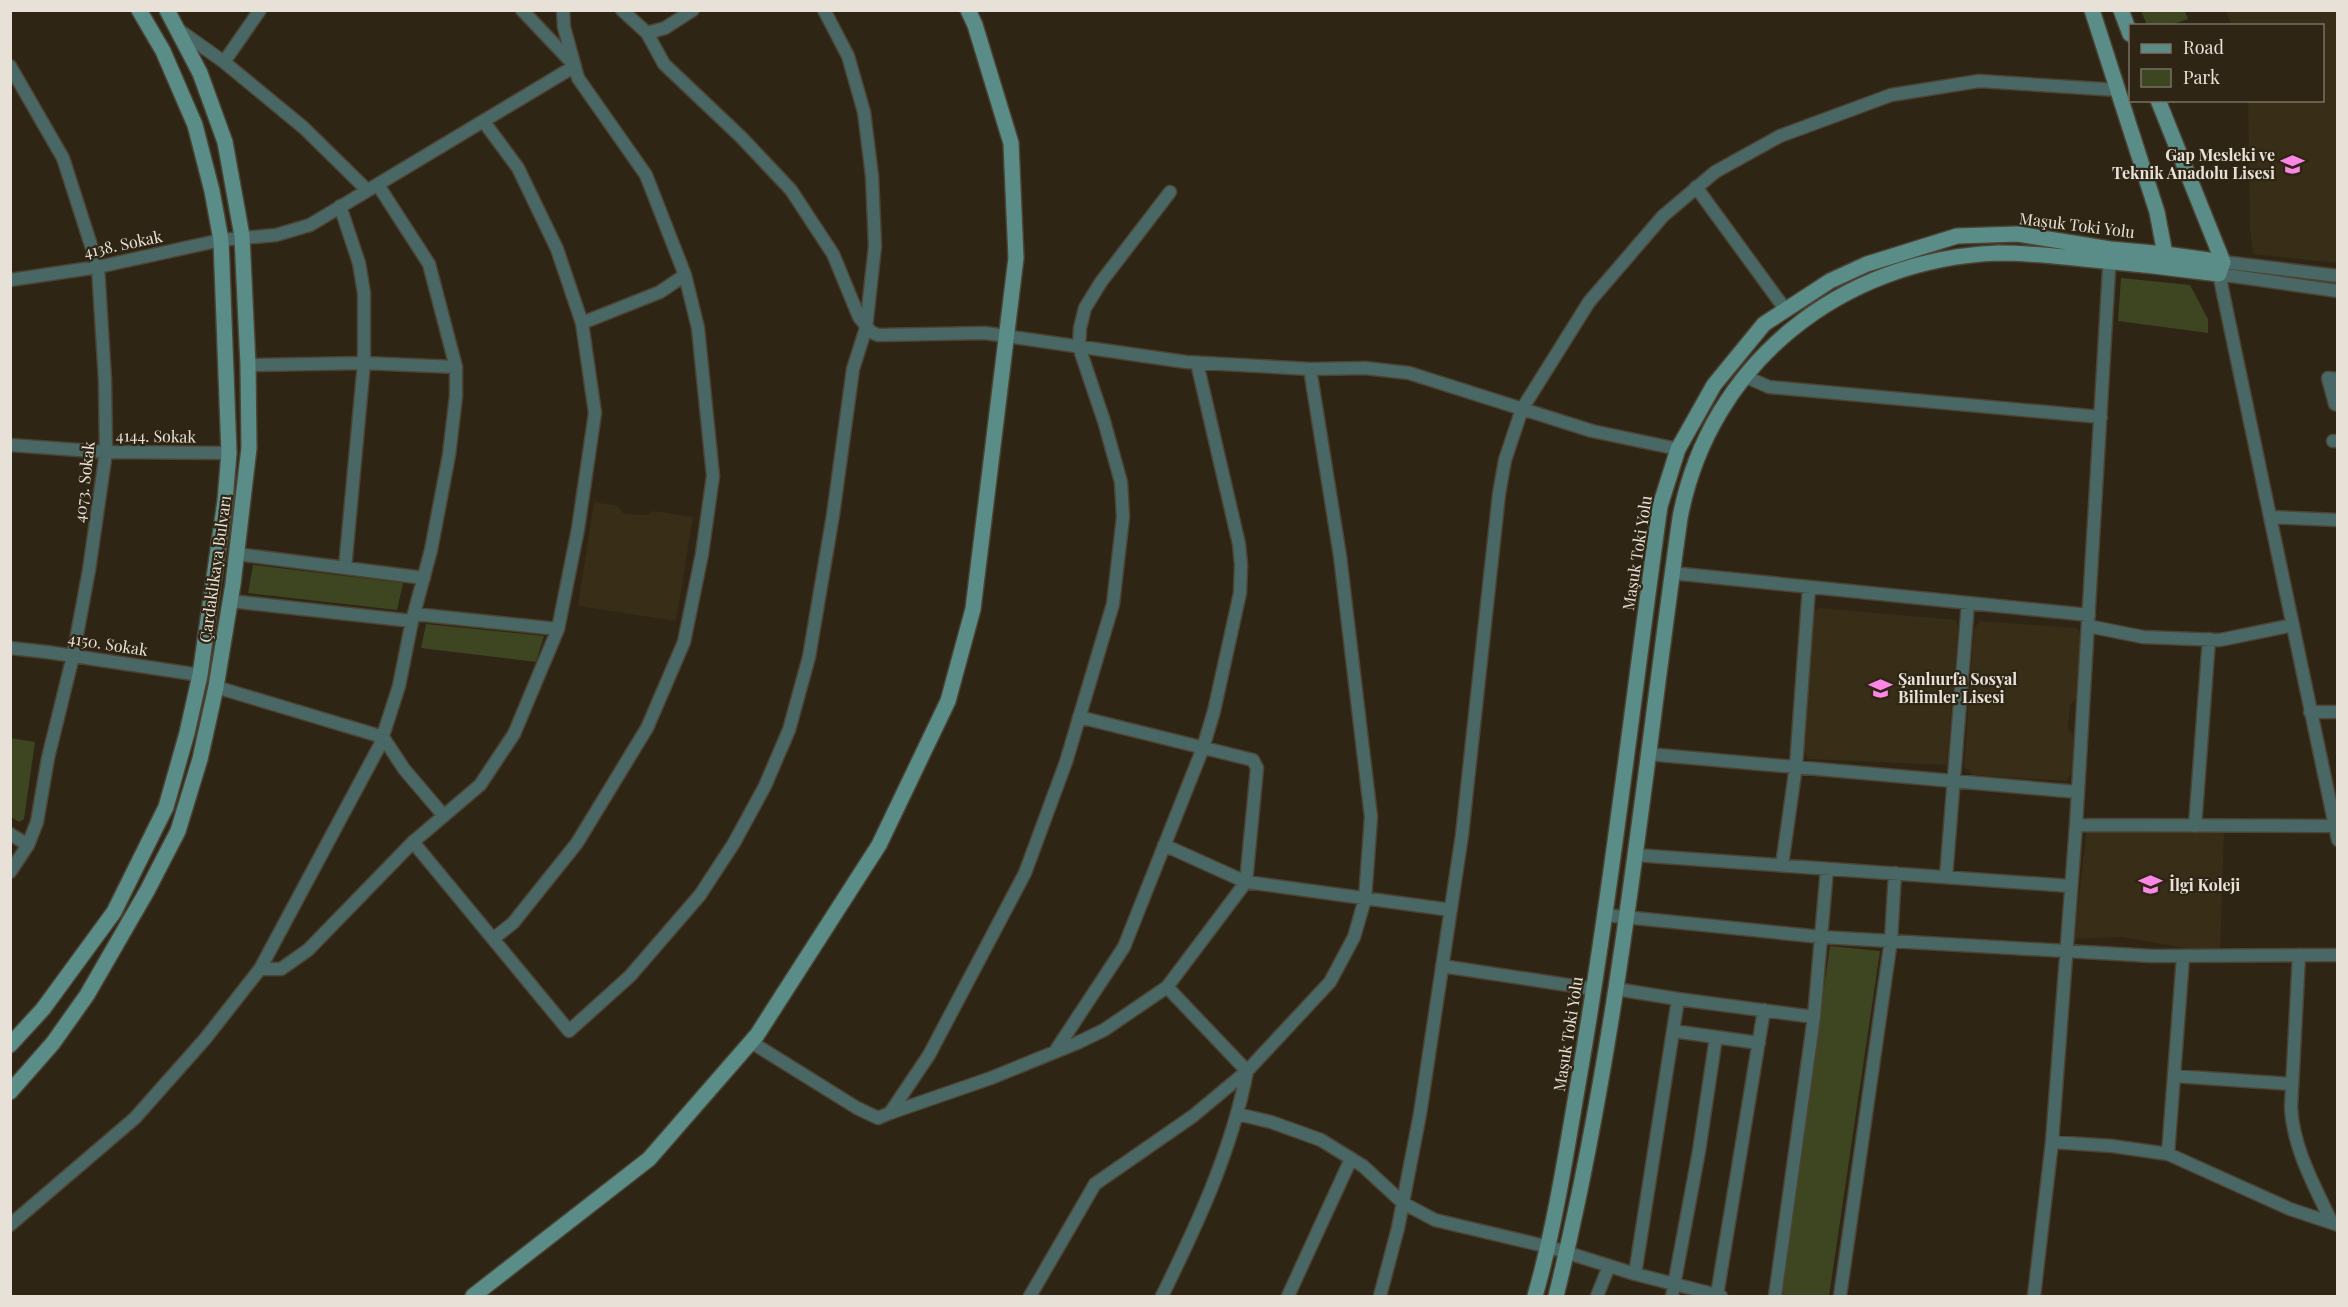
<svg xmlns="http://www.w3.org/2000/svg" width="2348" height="1307" viewBox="0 0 2348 1307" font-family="'Playfair Display',serif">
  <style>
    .built { fill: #382d16 }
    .green { fill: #3d4621 }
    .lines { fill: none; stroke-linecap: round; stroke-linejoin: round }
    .street-casing { stroke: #4c4334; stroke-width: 15 }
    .secondary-casing { stroke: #4c4334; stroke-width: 18 }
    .street { stroke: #496865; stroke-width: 12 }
    .secondary { stroke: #5a8d88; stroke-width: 15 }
    .labels { text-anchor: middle; stroke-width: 4.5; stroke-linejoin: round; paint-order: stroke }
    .poi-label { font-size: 16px; font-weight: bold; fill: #e7e1d7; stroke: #2e2515; text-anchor: start }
    .street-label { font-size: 16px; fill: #e7e1d7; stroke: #2e2515 }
  </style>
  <rect width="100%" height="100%" fill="#2e2515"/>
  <path class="built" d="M2226 11H2337V263L2253 254 2250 227 2248 101 2322 100V26L2232 25Z
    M594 502 618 506 624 514 647 515 653 511 693 517 676 621 578 606Z
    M1820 608 1956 620 1958 627 1947 765 1808 759 1802 749 1811 613Z
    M1980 621 2076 628 2082 633 2078 697 2070 705 2068 728 2073 735V772L2066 781 1973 775 1964 767 1974 629Z
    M2087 826 2224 833 2220 954 2122 937 2074 939Z"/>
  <path class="green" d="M2141 11H2185L2188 19 2171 25H2147Z
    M2121 278 2190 285 2208 319V333L2118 321Z
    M253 565 403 583 397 610 248 593Z
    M426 624 544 636 536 662 421 648Z
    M10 738 35 742 24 819 19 822 11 817Z
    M1830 946 1880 951 1829 1296H1780Z"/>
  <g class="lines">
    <defs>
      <path id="street" d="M622 10 647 33 664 64 741 137 791 190 833 254 859 317 871 332 878 335 985 333 1186 362 1310 369 1365 368 1409 373 1592 431 1678 449
        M179 30 224 62 304 128 367 190
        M647 33 665 28 693 10
        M224 62 260 10
        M10 66 63 158 98 267 105 380 106 452 89 570 73 656 48 758 37 822 28 845 10 872
        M1696 187 1785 309
        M340 206 359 263 364 293V363L345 568
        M2223 262 2338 276
        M10 280 98 267 221 240 276 235 310 225 575 66 522 10
        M2338 291 2219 274 2338 840
        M582 323 660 292 685 275
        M248 365 364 363 456 367
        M1744 376 1769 387 2101 417
        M2338 379 2328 378 2335 404 2338 405
        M2333 441H2338
        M10 445 106 452 229 453
        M2271 517 2338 520
        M237 554 424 578
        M1672 573 2089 615
        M230 601 412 621
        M414 614 558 629
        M2088 626 2143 637 2220 640 2293 625
        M10 648 47 652 200 675
        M216 687 383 737 404 769 444 816
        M2310 712H2338
        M1647 754 2078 792
        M2076 825 2335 826
        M2195 826 2209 639
        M10 834 28 845
        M413 842 569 1031 630 976 700 895 734 843 765 786 789 730 809 657 833 515 853 369 866 328 875 246 872 176 864 112 848 56 824 10
        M1164 845 1246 882 1451 910
        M1635 855 2070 886
        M1782 865 1796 766 1809 587
        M1946 877 1968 603
        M1605 915 1821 937 2152 956 2338 955
        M493 939 513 923 577 843 647 728 684 642 702 554 713 476 698 328 685 275 646 175 578 78 564 27 563 10
        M2299 955 2291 1107C2293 1148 2314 1185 2332 1223
        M1442 966 1594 989
        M260 969H281L308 950 413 842 480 785 514 734 558 629 578 529 595 413 582 323 557 249 518 168 484 122
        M1616 989 1678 999 1814 1017
        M1673 1031 1716 1037
        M751 1042 857 1108 878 1118 890 1113 929 1055 1025 873 1066 762 1113 604 1123 517 1121 482 1104 421 1079 347 1080 328 1085 308 1101 282 1170 192
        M1056 1050 1124 947 1203 748 1214 711 1240 593 1241 565 1239 544 1197 363
        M2174 1076 2292 1084
        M890 1113 991 1078 1077 1043 1104 1030 1167 987 1246 882 1257 768 1253 760 1079 717
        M1237 1114 1271 1122 1321 1140 1363 1166 1403 1203 1435 1220 1549 1247 1635 1274 1721 1296
        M2052 1142 2112 1146 2168 1154 2290 1209 2338 1225
        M2168 1154 2183 957
        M10 1225 135 1118 205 1039 260 969 380 745 399 686 412 621 431 550 449 455 456 396V367L429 264 378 185
        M1635 1274 1678 999
        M1717 1295 1764 1010
        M1030 1296 1095 1184 1193 1116 1247 1071 1330 982 1354 937 1365 899 1371 817 1340 556 1310 369
        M1162 1296C1197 1225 1232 1150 1247 1071L1167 987
        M1288 1296 1351 1159
        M1380 1296 1398 1228 1420 1114 1462 835 1499 494 1505 460 1522 409 1589 302 1663 216 1715 172 1780 136 1891 95 1979 81 2118 90
        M1597 1296 1609 1266
        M1672 1296 1699 1151 1716 1037 1759 1043
        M1775 1296 1814 1017 1827 869
        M1840 1296 1891 940 1895 873
        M2034 1296 2052 1142 2076 825 2110 253"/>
      <path id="secondary" d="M2092 10 2157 212 2165 254 2171 262
        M2121 10 2130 34
        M2158 100 2223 262
        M10 1045 43 1009 114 912 166 807 187 733 200 675 225 501 229 453 221 240 212 191 195 125 163 51 139 10
        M10 1092 53 1043 87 995 147 891 178 831 200 759 216 687 233 584 249 448 248 365 242 236 225 142 200 73 167 10
        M473 1296 649 1159 757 1035 879 845 948 701 973 609 1016 258 1011 143 975 25 968 10
        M1535 1296C1557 1219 1568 1140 1582 1061 1613 877 1634 691 1660 506L1678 449 1714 385 1764 324 1830 281 1867 264 1957 236 2018 234 2110 249 2165 254 2223 262
        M1556 1296C1619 1041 1643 778 1680 518 1709 363 1842 259 1998 253 2026 253 2056 256 2084 259 2129 263 2174 268 2219 274L2223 262"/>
    </defs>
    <use href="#street" class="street-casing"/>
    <use href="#secondary" class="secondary-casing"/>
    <use href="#street" class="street"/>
    <use href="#secondary" class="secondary"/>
  </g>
  <defs>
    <symbol id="school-bare" viewBox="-9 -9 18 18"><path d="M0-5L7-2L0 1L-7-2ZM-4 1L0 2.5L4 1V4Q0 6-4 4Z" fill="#fb86e5" stroke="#2e2515" stroke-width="2.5" paint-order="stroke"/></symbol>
  </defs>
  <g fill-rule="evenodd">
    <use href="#school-bare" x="2276" y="148" width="33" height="33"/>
    <use href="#school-bare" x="1864" y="672" width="33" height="33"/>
    <use href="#school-bare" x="2134" y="868" width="33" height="33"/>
  </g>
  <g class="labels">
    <g class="poi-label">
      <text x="2275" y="161" text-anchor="end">Gap Mesleki ve<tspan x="2275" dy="18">Teknik Anadolu Lisesi</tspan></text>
      <text x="1898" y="685">Şanlıurfa Sosyal<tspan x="1898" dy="18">Bilimler Lisesi</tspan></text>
      <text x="2169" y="891">İlgi Koleji</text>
    </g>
    <g class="street-label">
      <text transform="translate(2077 225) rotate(7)" y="6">Maşuk Toki Yolu</text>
      <text transform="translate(123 244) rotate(-12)" y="6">4138. Sokak</text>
      <text transform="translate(156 436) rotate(1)" y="6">4144. Sokak</text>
      <text transform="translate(84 482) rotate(-83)" y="6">4073. Sokak</text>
      <text transform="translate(1637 553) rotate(-81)" y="6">Maşuk Toki Yolu</text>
      <text transform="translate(215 569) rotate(-82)" y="6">Çardaklıkaya Bulvarı</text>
      <text transform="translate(108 644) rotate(9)" y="6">4150. Sokak</text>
      <text transform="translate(1568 1034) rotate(-81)" y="6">Maşuk Toki Yolu</text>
    </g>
  </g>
  <rect width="2348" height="1307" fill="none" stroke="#e7e1d7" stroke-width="24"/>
  <rect x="2129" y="24" width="195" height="78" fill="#2e2515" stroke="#787063" stroke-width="1.5"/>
  <rect x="2141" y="44" width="30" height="9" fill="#5a8d88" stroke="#787063" stroke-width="1.5"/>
  <text x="2183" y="54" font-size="18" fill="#e7e1d7">Road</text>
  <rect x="2141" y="69" width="30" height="18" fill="#3d4621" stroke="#787063" stroke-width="1.5"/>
  <text x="2183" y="84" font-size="18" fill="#e7e1d7">Park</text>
</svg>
